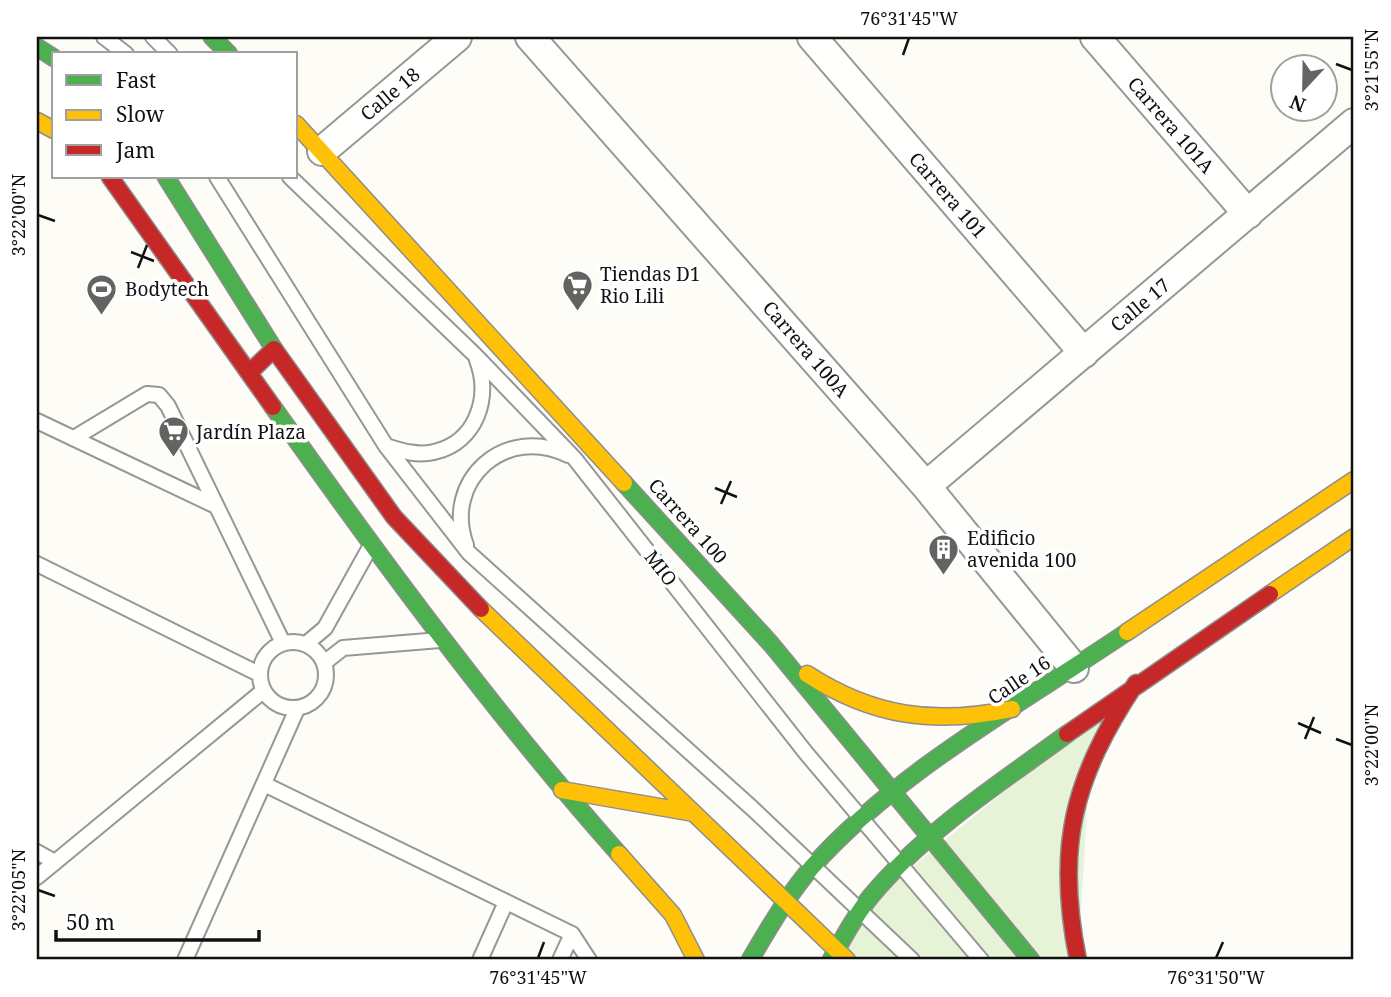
<svg xmlns="http://www.w3.org/2000/svg" width="1391" height="997" viewBox="0 0 1391 997" font-family="'Noto Serif',serif">
  <style>
    .green { fill: #e7f3d7 }
    .lines { fill: none; stroke-linecap: round; stroke-linejoin: round }
    .lane-casing { stroke: #979795; stroke-width: 18 }
    .street-casing { stroke: #979795; stroke-width: 32 }
    .fast-casing { stroke: #8e8d8b; stroke-width: 19 }
    .slow-casing { stroke: #8e8d8b; stroke-width: 19 }
    .jam-casing { stroke: #8e8d8b; stroke-width: 19 }
    .lane { stroke: #fffffe; stroke-width: 14 }
    .street { stroke: #fffffe; stroke-width: 28 }
    .fast { stroke: #4caf50; stroke-width: 16 }
    .slow { stroke: #ffc107; stroke-width: 16 }
    .jam { stroke: #c62828; stroke-width: 16 }
    .ticks { fill: none; stroke: #111; stroke-width: 2.5 }
    .labels { text-anchor: middle; stroke-width: 7; stroke-linejoin: round; paint-order: stroke }
    .street-label { font-size: 19px; fill: #111; stroke: #fff }
    .poi-label { font-size: 19px; fill: #111; stroke: #fff; text-anchor: start }
    .neatline { fill: none; stroke: #111; stroke-width: 2.5 }
    .ticks-label { font-size: 18px; text-anchor: middle; fill: #111 }
  </style>
  <rect width="100%" height="100%" fill="#fdfcf7"/>
  <path class="green" d="M1136 683 1090 759 1078 960H831L860 910Z"/>
  <g class="lines">
    <defs>
      <path id="lane" d="M104 37 126 54
        M153 37 170 54
        M217 177 386 446 469 553 753 809 912 960
        M290 177 475 355 575 459 806 753 981 960
        M37 421 216 506
        M74 438 147 394 159 395 168 406 283 643
        M386 446C402 451 417 456 434 452 477 442 491 397 477 360
        M466 545C442 480 506 424 568 455
        M37 564 259 674
        M260 675a33 33 0 1 1 66 0a33 33 0 1 1-66 0Z
        M306 644 325 628 369 549
        M324 663 343 648 440 640
        M264 784 572 934 589 960
        M37 852 55 862
        M37 877 263 691
        M185 960 297 709
        M480 960 506 902
        M560 960 572 934"/>
      <path id="street" d="M530 37 926 486 1074 668
        M812 37 1084 353
        M1095 37 1248 214
        M322 151 457 37
        M926 486 1354 123"/>
      <path id="fast" d="M212 37 229 54
        M37 47 54 58
        M166 177 274 349
        M273 407C382 561 494 713 619 854
        M624 483 771 644 1031 960
        M750 960C769 928 787 896 812 867 899 770 1019 705 1127 632
        M831 960C843 938 855 916 871 896 925 831 999 784 1067 734"/>
      <path id="slow" d="M37 121 54 130
        M296 124 624 483
        M1270 594 1354 537
        M481 609 847 960
        M1127 632 1354 480
        M807 674C873 717 935 725 1012 709
        M562 790 694 813
        M619 854 673 915 696 960"/>
      <path id="jam" d="M110 177 273 407
        M249 373 274 349 394 517 481 609
        M1067 734 1270 594
        M1078 960C1055 847 1073 778 1136 683"/>
    </defs>
    <use href="#lane" class="lane-casing"/>
    <use href="#street" class="street-casing"/>
    <use href="#fast" class="fast-casing"/>
    <use href="#slow" class="slow-casing"/>
    <use href="#jam" class="jam-casing"/>
    <use href="#lane" class="lane"/>
    <use href="#street" class="street"/>
    <use href="#fast" class="fast"/>
    <use href="#slow" class="slow"/>
    <use href="#jam" class="jam"/>
  </g>
  <path class="ticks" d="M903 55 909 38M1336 64 1352 70M38 215 55 221M131 252 154 261M138 268 147 245M715 488 737 497M721 504 731 481M1298 723 1321 733M1305 739 1314 717M1336 739 1352 745M38 890 55 896M538 958 544 942M1216 958 1223 942"/>
  <defs>
    <symbol id="supermarket-pin" viewBox="-11 -11 22 30"><path d="M0 17L-7.5 6A9.5 9.5 0 1 1 7.5 6Z" fill="#646362" stroke="#fff"/><path d="M-6-5.5h2.5l.6 2H6L4.5 2H-2.5L-4.4-4H-6ZM-1.5 3.2a1.3 1.3 0 1 0 .1 0ZM3 3.2a1.3 1.3 0 1 0 .1 0Z" fill="#fff"/></symbol>
    <symbol id="stadium-pin" viewBox="-11 -11 22 30"><path d="M0 17L-7.5 6A9.5 9.5 0 1 1 7.5 6Z" fill="#646362" stroke="#fff"/><path d="M0-5a6.5 5 0 1 0 0 10a6.5 5 0 1 0 0-10ZM-3.5-1.8h7v3.6h-7Z" fill="#fff"/></symbol>
    <symbol id="building-pin" viewBox="-11 -11 22 30"><path d="M0 17L-7.5 6A9.5 9.5 0 1 1 7.5 6Z" fill="#646362" stroke="#fff"/><path d="M-4-6H4V6H1V3H-1V6H-4ZM-2.5-4.3h1.7v1.8h-1.7ZM.8-4.3h1.7v1.8H.8ZM-2.5-1h1.7V.8h-1.7ZM.8-1h1.7V.8H.8Z" fill="#fff"/></symbol>
  </defs>
  <g fill-rule="evenodd">
    <use href="#supermarket-pin" x="560" y="268" width="35" height="47"/>
    <use href="#stadium-pin" x="84" y="272" width="35" height="47"/>
    <use href="#supermarket-pin" x="156" y="414" width="35" height="47"/>
    <use href="#building-pin" x="926" y="532" width="35" height="47"/>
  </g>
  <g class="labels">
    <g class="street-label">
      <text transform="translate(390 94) rotate(-40)" y="7">Calle 18</text>
      <text transform="translate(1171 125) rotate(49)" y="7">Carrera 101A</text>
      <text transform="translate(948 195) rotate(49)" y="7">Carrera 101</text>
      <text transform="translate(1140 305) rotate(-40)" y="7">Calle 17</text>
      <text transform="translate(806 349) rotate(49)" y="7">Carrera 100A</text>
      <text transform="translate(688 521) rotate(48)" y="7">Carrera 100</text>
      <text transform="translate(661 568) rotate(52)" y="7">MIO</text>
      <text transform="translate(1019 680) rotate(-34)" y="7">Calle 16</text>
    </g>
    <g class="poi-label">
      <text x="600" y="281">Tiendas D1<tspan x="600" dy="22">Rio Lili</tspan></text>
      <text x="125" y="296">Bodytech</text>
      <text x="196" y="439">Jardín Plaza</text>
      <text x="967" y="545">Edificio<tspan x="967" dy="22">avenida 100</tspan></text>
    </g>
  </g>
  <rect width="1391" height="997" fill="none" stroke="#ffffff" stroke-width="77"/>
  <rect x="52" y="52" width="245" height="126" fill="#ffffff" stroke="#a0a0a0" stroke-width="2"/>
  <rect x="66" y="75" width="35" height="10" fill="#4caf50" stroke="#a0a0a0" stroke-width="2"/>
  <text x="116" y="88" font-size="21" fill="#111111">Fast</text>
  <rect x="66" y="110" width="35" height="10" fill="#ffc107" stroke="#a0a0a0" stroke-width="2"/>
  <text x="116" y="122" font-size="21" fill="#111111">Slow</text>
  <rect x="66" y="145" width="35" height="10" fill="#c62828" stroke="#a0a0a0" stroke-width="2"/>
  <text x="116" y="158" font-size="21" fill="#111111">Jam</text>
  <g transform="translate(1304 88) rotate(202)"><circle r="33" fill="#ffffff" stroke="#a0a0a0" stroke-width="2"/>
  <path d="M0-5L12 26L0 18L-12 26Z" fill="#646362"/>
  <text y="-10" font-size="19" font-weight="bold" text-anchor="middle" fill="#111111">N</text>
  </g>
  <path d="M56 930v10h203v-10" fill="none" stroke="#111111" stroke-width="3.5"/>
  <text x="66" y="930" font-size="21" fill="#111111" stroke="#ffffff" stroke-width="5" paint-order="stroke">50 m</text>
  <rect x="38" y="38" width="1314" height="920" class="neatline"/>
  <g class="ticks-label">
    <text x="909" y="25">76°31'45"W</text>
    <text transform="translate(1372 70) rotate(-90)" y="6">3°21'55"N</text>
    <text transform="translate(19 215) rotate(-90)" y="6">3°22'00"N</text>
    <text transform="translate(1372 745) rotate(-90)" y="6">3°22'00"N</text>
    <text transform="translate(19 890) rotate(-90)" y="6">3°22'05"N</text>
    <text x="538" y="984">76°31'45"W</text>
    <text x="1216" y="984">76°31'50"W</text>
  </g>
</svg>
